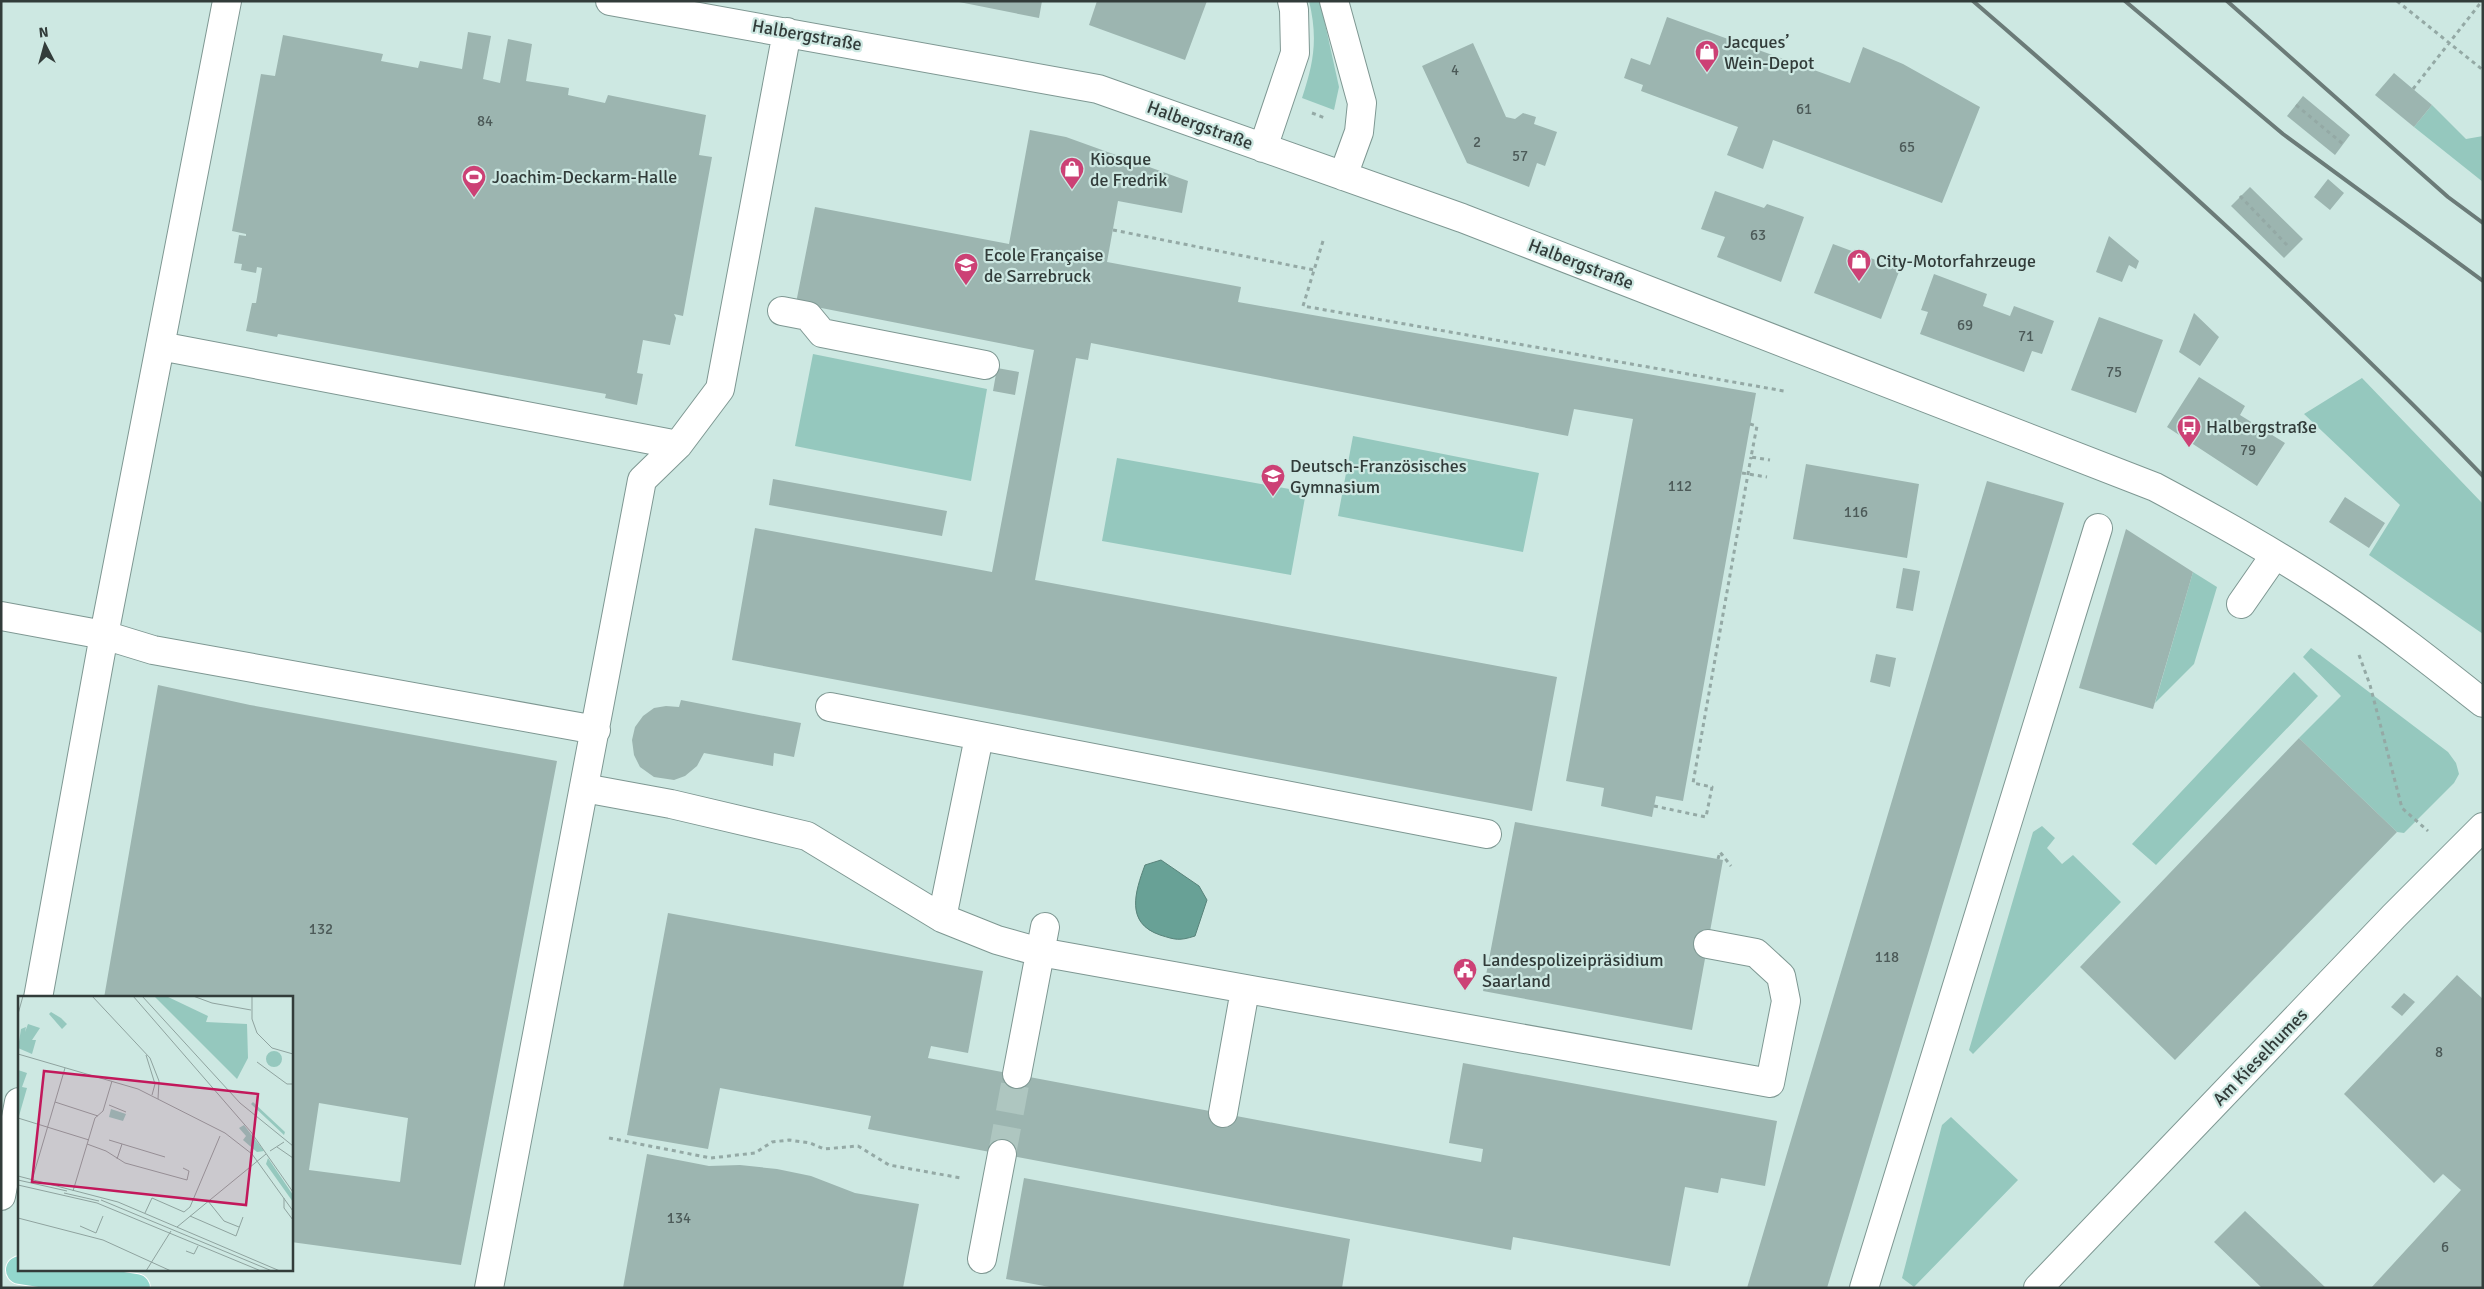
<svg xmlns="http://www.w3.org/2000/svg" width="2484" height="1289" viewBox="0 0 2484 1289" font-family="Signika,sans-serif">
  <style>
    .green { fill: #95c8be }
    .water { fill: #68a196; stroke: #58837a }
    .building { fill: #9cb5b0; fill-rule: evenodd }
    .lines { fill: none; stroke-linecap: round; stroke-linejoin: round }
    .minor-tunnel { stroke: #aec6c0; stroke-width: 28; stroke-dasharray: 28 14; stroke-linecap: butt }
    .minor-casing { stroke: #7e9792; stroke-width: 30 }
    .major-casing { stroke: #fff; stroke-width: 30 }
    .path { stroke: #94a9a5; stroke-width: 3; stroke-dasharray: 4 4; stroke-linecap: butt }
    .minor { stroke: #fff; stroke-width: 28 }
    .major { stroke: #93d7cd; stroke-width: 28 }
    .rail { stroke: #6b7b78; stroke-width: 4 }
    .labels { text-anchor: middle; stroke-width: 4.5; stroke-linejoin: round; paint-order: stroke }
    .number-label { font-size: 15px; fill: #4c5a58 }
    .street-label { font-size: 18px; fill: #323c3a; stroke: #cde8e2 }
    .poi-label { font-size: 18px; fill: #323c3a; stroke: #cde8e2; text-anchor: start }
    .inset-road { fill: none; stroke: #8fa39f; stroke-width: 1 }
    .view { fill: #c2185b; fill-opacity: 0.15; stroke: #c2185b; stroke-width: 2.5 }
    .inset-edge { fill: none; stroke: #323c3a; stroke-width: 2.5 }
  </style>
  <rect width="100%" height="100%" fill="#cde8e2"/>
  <path class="green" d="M1309 1H1320L1339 87 1334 110 1302 98C1314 62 1318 38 1309 1Z
    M2432 105 2466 139 2483 136V182L2414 127Z
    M813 354 987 389 971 481 795 446Z
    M2362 378 2483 504V634L2369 555 2400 505 2304 414Z
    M1353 436 1539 473 1523 552 1338 516Z
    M1117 458 1306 492 1291 575 1102 541Z
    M2193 572 2217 587 2194 664 2155 703Z
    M2311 648 2448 752 2456 763 2459 774 2454 783 2404 833 2397 832 2299 738 2341 696 2303 657Z
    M2294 672 2318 696 2156 865 2132 844Z
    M2042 826 2055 838 2047 848 2062 864 2073 855 2121 902 1973 1054 1969 1050 2033 832Z
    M1951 1117 2018 1180 1914 1287 1902 1278 1942 1125Z"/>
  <path class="water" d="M1161 860 1199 886 1207 900 1195 936C1179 941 1176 940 1160 935 1125 923 1135 892 1145 865Z"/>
  <path class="building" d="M954 1H1042L1039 18Z
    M1097 1H1207L1185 60 1089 25Z
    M1667 17 1850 83 1863 47 1903 64 1980 107 1942 203 1773 140 1763 169 1727 155 1738 127 1641 91 1643 85 1624 78 1631 58 1650 65Z
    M468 32 491 36 483 79 500 83 508 39 532 44 526 81 569 88 568 95 605 103 608 95 706 115 699 155 712 157 683 316 674 314 676 318 670 345 643 340 637 373 643 374 637 405 605 398 606 394 278 334 277 337 246 331 252 303H256L262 268 257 267 256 273 241 270 242 264 234 263 239 235 246 236V234L232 231 261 74 275 76 283 35 383 54 381 61 418 68 420 61 462 69Z
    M1473 43 1506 117 1515 119 1523 113 1536 117 1534 124 1557 132 1545 166 1537 163 1529 187 1467 163 1422 66Z
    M2394 73 2432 105 2414 127 2375 95Z
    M2303 96 2350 135 2335 155 2287 116Z
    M1030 130 1066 137 1188 181 1182 213 1118 201 1107 262 1241 287 1238 302 1756 393 1683 801 1656 796 1652 817 1601 806 1604 788 1566 781 1633 419 1574 409 1568 436 1091 343 1088 360 1076 358 1035 580 1557 677 1532 811 732 660 755 528 992 572 1034 350 796 303 815 207 1009 244Z
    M2328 179 2344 193 2330 210 2314 197Z
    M2250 187 2303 239 2284 258 2231 206Z
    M1715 191 1764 208 1767 204 1804 217 1781 282 1717 257 1725 237 1701 229Z
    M2109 236 2139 261 2136 269 2129 265 2122 282 2096 272Z
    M1833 244 1900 269 1881 319 1814 293Z
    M1934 274 1987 294 1983 306 2010 316 2014 306 2054 321 2042 354 2032 351 2024 372 1920 334 1928 312 1921 310Z
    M2194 313 2219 337 2200 366 2179 352Z
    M2099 317 2163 340 2136 413 2071 390Z
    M997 368 1019 372 1015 395 993 391Z
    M2199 377 2245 406 2240 415 2285 443 2257 486 2167 427Z
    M1806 464 1919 484 1907 558 1793 539Z
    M773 479 947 511 942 536 769 505Z
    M1987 481 2064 503 1827 1288H1747Z
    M2345 497 2385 523 2369 548 2329 522Z
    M2126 529 2193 572 2153 709 2079 688Z
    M1903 568 1920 571 1913 611 1896 608Z
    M1876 654 1896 658 1890 687 1870 682Z
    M158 685 250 705 557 761 461 1265 291 1242V998H104ZM319 1103 408 1118 400 1182 309 1170Z
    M681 700 801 723 794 757 774 753 773 766 704 753 697 766 685 776 674 780 654 777 640 767 634 755 632 740 635 727 643 716 654 708 666 706 679 707Z
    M2299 738 2397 832 2175 1060 2080 967Z
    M1515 822 1723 860 1692 1030 1483 991Z
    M668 913 983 971 968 1053 931 1046 928 1058 1481 1162 1483 1149 1449 1143 1463 1063 1777 1121 1765 1186 1721 1178 1718 1193 1685 1187 1670 1266 1513 1237 1511 1250 868 1129 871 1116 720 1088 708 1149 627 1135Z
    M2457 975 2483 999V1288H2371L2461 1190 2443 1174 2434 1183 2344 1094Z
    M2404 993 2415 1002 2402 1016 2391 1007Z
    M647 1154 709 1166 740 1165 777 1169 811 1176 855 1193 919 1204 903 1288H623Z
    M1024 1178 1350 1239 1342 1288H1055L1006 1279Z
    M2245 1211 2284 1248 2326 1288H2262L2214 1242Z"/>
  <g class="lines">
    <path class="minor-tunnel" d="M1002 1154 1017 1074"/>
    <defs>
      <path id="minor" d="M610 1 1098 89 1462 218 2155 487C2217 520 2278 554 2336 593 2387 627 2435 665 2483 703
        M1334 1 1362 103 1359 132 1343 176
        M1263 148 1295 53 1294 10 1292 1
        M782 311 808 316 822 333 985 365
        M160 346 678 445
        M2241 604 2275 555
        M1 616 104 635 153 650 596 730
        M830 707 1487 834
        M584 788 671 804 807 836 942 918 997 940 1040 952 1770 1083 1786 1001 1781 976 1756 953 1708 944
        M942 918 979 737
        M38 998 104 635 227 1
        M1017 1074 1045 927
        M1223 1113 1245 990
        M1 1196 19 1102
        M982 1259 1002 1154
        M489 1288 642 480 678 445 720 389 787 32
        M1864 1288 2098 528
        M2038 1288 2394 916 2483 827"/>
      <path id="major" d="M20 1270 136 1288"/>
    </defs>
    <use href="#minor" class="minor-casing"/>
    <use href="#major" class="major-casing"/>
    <path class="path" d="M2397 1 2483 70
      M2413 89 2482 1
      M2296 105 2343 144
      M1312 113 1325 118
      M2240 196 2287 245
      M1113 230 1314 270
      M1323 241 1303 306 1784 391
      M1750 424 1757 426 1751 457 1770 460
      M1742 473 1767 477
      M2359 655 2370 685 2402 808 2428 831
      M1654 806 1706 817 1712 787 1693 783 1751 457
      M1718 859 1720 852 1731 866
      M609 1138 711 1158 755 1153 772 1142 789 1140 810 1143 824 1149 858 1146 889 1165 961 1178"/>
    <use href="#minor" class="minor"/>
    <use href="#major" class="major"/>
    <path class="rail" d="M1973 1C2149 153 2322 309 2483 476
      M2125 1 2283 134 2483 281
      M2227 1 2448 197 2483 223"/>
  </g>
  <defs>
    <symbol id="shop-pin" viewBox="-11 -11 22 30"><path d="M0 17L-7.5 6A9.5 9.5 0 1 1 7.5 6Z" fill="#cc4175" stroke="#cde8e2"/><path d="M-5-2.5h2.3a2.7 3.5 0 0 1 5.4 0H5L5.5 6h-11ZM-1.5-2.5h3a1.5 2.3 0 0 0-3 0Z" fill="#fff"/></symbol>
    <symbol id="stadium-pin" viewBox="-11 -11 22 30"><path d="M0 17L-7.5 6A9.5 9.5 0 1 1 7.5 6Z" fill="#cc4175" stroke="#cde8e2"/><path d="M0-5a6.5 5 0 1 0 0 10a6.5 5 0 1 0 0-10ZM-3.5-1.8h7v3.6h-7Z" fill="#fff"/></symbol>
    <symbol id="school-pin" viewBox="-11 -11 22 30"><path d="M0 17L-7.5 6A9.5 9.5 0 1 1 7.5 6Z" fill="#cc4175" stroke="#cde8e2"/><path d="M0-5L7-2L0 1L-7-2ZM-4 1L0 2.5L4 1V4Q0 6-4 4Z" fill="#fff"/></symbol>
    <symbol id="bus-pin" viewBox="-11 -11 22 30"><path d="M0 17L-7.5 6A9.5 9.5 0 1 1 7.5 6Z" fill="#cc4175" stroke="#cde8e2"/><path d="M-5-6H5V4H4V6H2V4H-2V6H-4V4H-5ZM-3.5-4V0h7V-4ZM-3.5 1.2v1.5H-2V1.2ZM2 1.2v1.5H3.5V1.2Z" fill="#fff"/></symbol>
    <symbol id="civic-pin" viewBox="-11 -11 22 30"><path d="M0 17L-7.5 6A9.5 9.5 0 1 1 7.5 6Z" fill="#cc4175" stroke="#cde8e2"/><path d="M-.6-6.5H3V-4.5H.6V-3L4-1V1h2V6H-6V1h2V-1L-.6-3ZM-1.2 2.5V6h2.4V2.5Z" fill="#fff"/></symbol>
  </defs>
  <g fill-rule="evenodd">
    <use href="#shop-pin" x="1693" y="38" width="28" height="38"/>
    <use href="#shop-pin" x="1058" y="155" width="28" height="38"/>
    <use href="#stadium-pin" x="460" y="163" width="28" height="38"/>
    <use href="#shop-pin" x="1845" y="247" width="28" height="38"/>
    <use href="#school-pin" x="952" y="251" width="28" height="38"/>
    <use href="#bus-pin" x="2175" y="413" width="28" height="38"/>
    <use href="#school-pin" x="1259" y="462" width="28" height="38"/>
    <use href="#civic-pin" x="1451" y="956" width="28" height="38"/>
  </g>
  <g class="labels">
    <g class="number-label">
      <text x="1455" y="75">4</text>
      <text x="1804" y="114">61</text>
      <text x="485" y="126">84</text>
      <text x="1477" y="147">2</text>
      <text x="1907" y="152">65</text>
      <text x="1520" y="161">57</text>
      <text x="1758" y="240">63</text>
      <text x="1965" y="330">69</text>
      <text x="2026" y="341">71</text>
      <text x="2114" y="377">75</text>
      <text x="2248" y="455">79</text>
      <text x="1680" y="491">112</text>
      <text x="1856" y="517">116</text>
      <text x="321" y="934">132</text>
      <text x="1887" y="962">118</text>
      <text x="2439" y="1057">8</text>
      <text x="679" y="1223">134</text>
      <text x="2445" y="1252">6</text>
    </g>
    <g class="street-label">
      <text transform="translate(807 35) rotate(10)" y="6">Halbergstraße</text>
      <text transform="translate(1200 125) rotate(20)" y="6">Halbergstraße</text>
      <text transform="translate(1581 264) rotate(21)" y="6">Halbergstraße</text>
      <text transform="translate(2260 1057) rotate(-46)" y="6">Am Kieselhumes</text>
    </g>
    <g class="poi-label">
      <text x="1724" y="48">Jacques’<tspan x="1724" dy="21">Wein-Depot</tspan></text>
      <text x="1090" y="165">Kiosque<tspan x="1090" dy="21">de Fredrik</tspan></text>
      <text x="492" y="183">Joachim-Deckarm-Halle</text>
      <text x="984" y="261">Ecole Française<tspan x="984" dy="21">de Sarrebruck</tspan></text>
      <text x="1876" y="267">City-Motorfahrzeuge</text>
      <text x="2206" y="433">Halbergstraße</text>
      <text x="1290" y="472">Deutsch-Französisches<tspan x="1290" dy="21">Gymnasium</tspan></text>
      <text x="1482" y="966">Landespolizeipräsidium<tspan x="1482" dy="21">Saarland</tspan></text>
    </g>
  </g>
  <g transform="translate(18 996)">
    <rect width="275" height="275" fill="#cde8e2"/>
    <path d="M148 0 190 20 188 26 229 28 230 62 219 83 137 1ZM33 16 43 22 49 28 44 33 31 18ZM10 28 22 32 14 44H18L14 58 0 52 3 33 8 31 7 36ZM248 63a8 8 0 1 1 16 0a8 8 0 1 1-16 0ZM0 74 9 77 4 91 9 92 1 120ZM235 106 267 136 266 139 233 108ZM93 113 108 118 105 125 91 121ZM226 129 243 151 246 155 239 156 225 144 228 140 221 132ZM250 162 275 199V206L248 168Z" fill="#95c8be"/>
    <path class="inset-road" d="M74 0 132 62 141 85 140 103M115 0 233 136 275 196M124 0 222 107 275 150M175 0 194 7 233 14M234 0V23L239 37 254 52 275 58M0 18 5 0M0 58 120 93 207 137 234 158 275 215M128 59 137 88 134 99M239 66 269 88H275M37 106 80 120M91 109 108 116M0 122 71 144M91 144 147 161M69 148 88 155 107 167 169 184 171 175 165 172M259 151 275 162M252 155 266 146M99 163 104 148M0 180 100 206 262 275M0 184 49 195M14 184 47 72M0 189 79 207 243 275M55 195 77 122 85 115 94 85M46 197 81 205M266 202V212L275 224M83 204 254 275M190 205 206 225 221 231M127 217 134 202 166 216 172 211 202 140M172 220 218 240 225 221M0 222 85 244 153 275M62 230 78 237 85 220M159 231 248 158M168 255 176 258 180 250M128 275 153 235"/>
    <path class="view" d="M26 75 240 98 228 209 14 186Z"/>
    <rect width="275" height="275" class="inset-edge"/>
  </g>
  <rect width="2484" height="1289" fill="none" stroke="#323c3a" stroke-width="5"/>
  <g transform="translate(45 45) rotate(354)" stroke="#cde8e2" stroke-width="4" paint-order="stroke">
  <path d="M0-4L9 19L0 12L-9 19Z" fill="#323c3a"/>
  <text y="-8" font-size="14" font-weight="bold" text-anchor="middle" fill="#323c3a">N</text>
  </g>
</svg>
